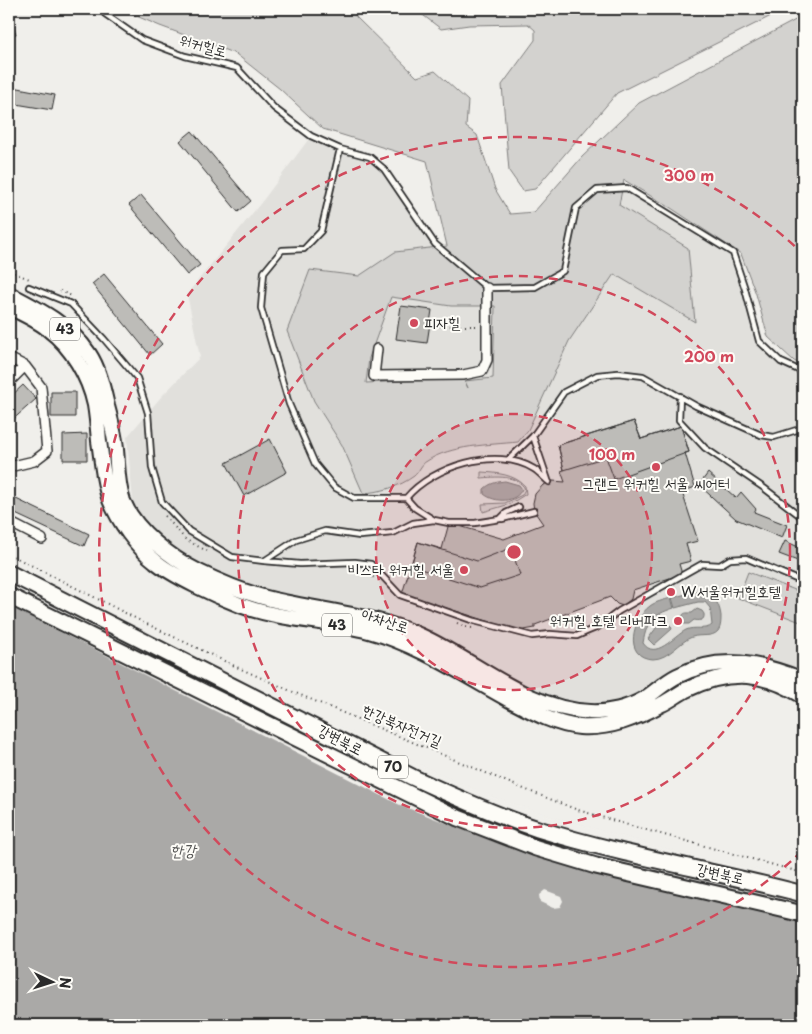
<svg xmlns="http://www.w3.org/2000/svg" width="812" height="1034" viewBox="0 0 812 1034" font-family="'Playpen Sans','Poor Story',sans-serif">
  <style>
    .built { fill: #e1e0dc }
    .green { fill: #d3d2cf; stroke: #7f7e7d; fill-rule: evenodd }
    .water { fill: #aaa9a7; stroke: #777775 }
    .pier { fill: #f0efeb }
    .building { fill: #bdbcb8; stroke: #2b2b2b }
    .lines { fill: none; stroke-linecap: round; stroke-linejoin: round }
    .lane-casing { stroke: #2b2b2b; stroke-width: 8 }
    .street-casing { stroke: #2b2b2b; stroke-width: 12 }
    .primary-casing { stroke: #2b2b2b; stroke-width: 18 }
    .highway-casing { stroke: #2b2b2b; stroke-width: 19 }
    .path { stroke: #2b2b2b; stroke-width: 2; stroke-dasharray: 1 4; stroke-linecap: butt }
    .lane { stroke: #fdfcf7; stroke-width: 4.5 }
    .street { stroke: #fdfcf7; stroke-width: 9 }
    .primary { stroke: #fdfcf7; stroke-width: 14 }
    .highway { stroke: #fdfcf7; stroke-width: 15 }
    .ring { fill: none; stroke: #d1495b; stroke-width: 2.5; stroke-dasharray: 9 6 }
    .poi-dot { fill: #d1495b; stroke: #fdfcf7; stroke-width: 2 }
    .labels { text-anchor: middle; stroke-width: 4; stroke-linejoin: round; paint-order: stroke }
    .shield { fill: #fdfcf7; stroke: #6a6a68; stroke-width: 1 }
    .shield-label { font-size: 14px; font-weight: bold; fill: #2b2b2b }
    .street-label { font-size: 15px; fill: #2b2b2b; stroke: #fdfcf7 }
    .poi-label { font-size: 15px; fill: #2b2b2b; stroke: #fdfcf7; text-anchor: start }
    .water-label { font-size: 16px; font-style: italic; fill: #575756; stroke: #fdfcf7 }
    .centre { fill: #d1495b; stroke: #fdfcf7; stroke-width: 2.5 }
    .ring-label { font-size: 15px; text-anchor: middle; font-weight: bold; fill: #d1495b; stroke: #fdfcf7; stroke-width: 4; stroke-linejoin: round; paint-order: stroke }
  </style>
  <rect width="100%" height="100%" fill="#f0efeb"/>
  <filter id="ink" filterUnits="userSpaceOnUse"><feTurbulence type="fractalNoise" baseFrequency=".02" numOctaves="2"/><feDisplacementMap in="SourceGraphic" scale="10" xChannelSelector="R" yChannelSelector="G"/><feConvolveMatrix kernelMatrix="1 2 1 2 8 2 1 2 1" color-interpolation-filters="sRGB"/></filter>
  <g filter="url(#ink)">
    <path class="built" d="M311 136 370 157 384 169 433 241 487 288 597 190 627 188 733 253 759 341 781 362 803 372V672L779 664 741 655 708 659 641 695 622 703 582 707 549 700 425 632 352 608 268 593 200 566 167 545 147 527 133 501 127 437 161 397 200 357 187 294 264 199Z"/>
    <path class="green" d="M120 9H356V17L417 77 435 71 468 101 466 127 477 135 495 189 510 214 534 212 582 157 639 103 803 16V365L794 361 768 337 756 294 741 254 671 208 624 180 619 205 688 248 695 322 614 274 569 341 528 430 518 442C489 445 451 445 427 461 421 464 419 472 414 476 399 487 381 492 363 493L342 445 314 401 287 331 310 270 359 276 395 252 447 246 427 161 323 129 280 89 236 54 160 26ZM391 297 451 306H495L493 378 465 381 468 388 463 378 366 383 369 358Z
      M415 9H785L617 93 535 189 523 191 509 171 502 85 535 40V30L528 24 469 25 441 29Z
      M481 472C497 473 514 474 525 486L526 494 510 504 483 512 482 504 505 503 522 495 525 489C517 474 495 477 481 478Z
      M748 572 803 593V623L738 598Z"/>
    <path class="water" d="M505 481 519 485 522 489C516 503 495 503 484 494V489C490 483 497 482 505 481Z
      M9 571 446 781 544 818 803 888V1025H9Z
      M693 592C710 592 719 599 721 616 721 621 721 627 718 631 712 638 701 634 692 637 680 641 669 659 653 659 622 658 633 618 650 606 655 602 664 600 671 598L674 608C653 615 647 620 643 643 655 661 674 636 686 630 694 626 706 631 712 625L710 608 705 602H698L675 608 672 598Z
      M697 609 702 611 704 614C705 621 699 621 694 620L689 624H684L681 618C684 612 686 613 692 613Z
      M662 620 671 626 672 629 654 645 648 639Z"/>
    <path class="pier" d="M9 569 230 677 375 743 447 778 493 797 545 815 680 853 757 870 803 885V923L627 878 559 864 492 841 400 805 9 606Z
      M545 890 561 896 563 901 560 907 553 908 540 902 539 895Z"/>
    <path class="building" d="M9 14 16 34 9 36Z
      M13 87 55 95 52 110 10 103Z
      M192 131 251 201 238 212 180 141Z
      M141 195 200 265 187 275 129 205Z
      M104 274 162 344 150 355 92 284Z
      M401 306 432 310 427 343 396 339Z
      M23 385 36 399 9 423V398Z
      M51 392H75V417H51Z
      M634 421 641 439 681 426 689 452 685 453 695 487 682 492 698 541 686 544 691 561 679 564 682 574 633 590 631 599 623 606 617 604 610 597 535 625V628L519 631 402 594 418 542 442 549 449 523 504 539 543 524 534 511 533 503 535 494 543 485 553 481 565 482 561 471 564 470 558 445Z
      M634 421 641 439 681 426 689 452 614 479 606 457 564 470 558 445Z
      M87 434V460H63V435Z
      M270 439 287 472 244 496 226 463Z
      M708 473 736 498 741 492 756 509 754 512 787 525 782 538 736 519 699 485Z
      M12 497 89 534 84 546 9 511V505Z
      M785 541 803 549V563L779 554Z
      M418 542 477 561 511 548 520 575 480 588 411 566Z"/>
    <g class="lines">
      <defs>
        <path id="lane" d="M102 9 105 14 142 40 185 56 237 68 274 108 311 136 340 149 370 157 384 169 435 244 487 288 535 287 563 271 576 208 597 190 627 188 733 253 745 289 759 341 781 362 803 372
          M340 149 321 231 304 249 282 250 264 272 261 308 289 404 315 464 334 487 354 498H406
          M29 287 71 304 104 339 137 378 148 413 152 468 162 502 189 531 232 557 264 561 296 540 325 531 360 536 393 533 413 523 434 520 449 523H475L500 519 506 513 519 507
          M680 396 679 420 705 448 764 488 803 518
          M533 436 548 480
          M508 460 533 436 564 392 597 375 618 373 643 376 696 406 761 435 774 437 803 428
          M502 519 534 511
          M434 520 415 508 406 498C433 466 496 446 534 469 539 472 544 478 549 482
          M264 561 300 564 355 562 371 564 400 595 474 621 532 636 550 634 577 636 586 632 598 627 619 611 702 564 720 565 730 559 746 558 803 582"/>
        <path id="street" d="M377 349 374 376 463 375 482 371 487 360V288
          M9 358 25 366 41 387 47 451 34 461 9 467
          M9 382 25 366
          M9 522 42 539"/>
        <path id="primary" d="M9 294C38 309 70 325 89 354 99 369 103 389 107 406 110 417 113 429 115 441 118 460 116 482 123 501 135 531 171 558 199 572 226 585 255 597 284 602 332 612 377 616 421 636 478 662 526 709 590 712 608 713 629 708 644 699 655 692 665 682 677 676 720 654 761 663 803 680
          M9 307C22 313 37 320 48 329 72 347 89 377 95 405 97 417 98 429 99 441 102 460 103 482 110 500 119 522 137 547 155 561 174 577 217 596 240 605 282 621 327 620 369 631 418 644 466 676 510 700 531 711 556 725 580 727 610 729 637 718 662 704 671 700 679 693 688 689 730 669 765 672 803 696"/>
        <path id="highway" d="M9 573 412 777C453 796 495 815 538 829 625 856 715 871 803 894
          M9 596 458 818 536 848 596 866 803 914"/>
      </defs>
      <use href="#lane" class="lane-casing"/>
      <use href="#street" class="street-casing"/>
      <use href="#primary" class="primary-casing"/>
      <use href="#highway" class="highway-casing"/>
      <path class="path" d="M9 271 32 280
        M60 291 72 296
        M430 326H477
        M165 516 186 540 207 551
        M9 554 147 624 241 669 291 691 524 789 578 810 628 825 803 873
        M349 570 361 572 375 578
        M457 623 465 627 472 628"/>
      <use href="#lane" class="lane"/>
      <use href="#street" class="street"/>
      <use href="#primary" class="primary"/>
      <use href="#highway" class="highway"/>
    </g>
  </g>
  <circle cx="514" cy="552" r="138" fill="#d1495b" fill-opacity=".12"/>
  <g class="ring">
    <circle cx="514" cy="552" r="138"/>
    <circle cx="514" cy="552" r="276"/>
    <path d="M802 851A415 415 0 1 1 802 253"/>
  </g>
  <g class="poi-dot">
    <circle cx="414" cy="323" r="5"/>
    <circle cx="656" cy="467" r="5"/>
    <circle cx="464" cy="570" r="5"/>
    <circle cx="671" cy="592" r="5"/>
    <circle cx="678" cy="621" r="5"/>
  </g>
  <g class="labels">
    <g class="shield">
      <rect x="50" y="317.5" width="30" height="23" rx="4"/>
      <rect x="322" y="613.5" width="30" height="23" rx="4"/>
      <rect x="378" y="755.5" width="30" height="23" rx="4"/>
    </g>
    <g class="shield-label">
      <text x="65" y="334">43</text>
      <text x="337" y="630">43</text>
      <text x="393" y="772">70</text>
    </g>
    <g class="street-label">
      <text transform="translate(203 46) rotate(15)" y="5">워커힐로</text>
      <text transform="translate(385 621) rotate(18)" y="5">아차산로</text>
      <text transform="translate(402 726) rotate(23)" y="5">한강북자전거길</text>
      <text transform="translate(340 740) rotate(27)" y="5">강변북로</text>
      <text transform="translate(720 874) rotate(13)" y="5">강변북로</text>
    </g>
    <g class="poi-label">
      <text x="424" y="328">피자힐</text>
      <text x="656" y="489" text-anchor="middle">그랜드 워커힐 서울 씨어터</text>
      <text x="454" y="575" text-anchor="end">비스타 워커힐 서울</text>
      <text x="681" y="597">W서울워커힐호텔</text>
      <text x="668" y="626" text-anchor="end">워커힐 호텔 리버파크</text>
    </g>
    <g class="water-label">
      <text x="183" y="856">한강</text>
    </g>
  </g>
  <circle cx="514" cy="552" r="8" class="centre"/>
  <g class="ring-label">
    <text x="689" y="181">300 m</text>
    <text x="709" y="362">200 m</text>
    <text x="612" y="460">100 m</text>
  </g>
  <rect width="812" height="1034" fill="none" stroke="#fdfcf7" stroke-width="30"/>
  <rect x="15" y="15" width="782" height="1004" fill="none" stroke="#2b2b2b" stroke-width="2" filter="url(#ink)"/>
  <g transform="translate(52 982) rotate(94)" stroke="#fdfcf7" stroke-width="4" paint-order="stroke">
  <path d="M0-4L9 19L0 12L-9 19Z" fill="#2b2b2b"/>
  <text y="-8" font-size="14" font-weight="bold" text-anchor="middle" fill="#2b2b2b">N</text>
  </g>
</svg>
